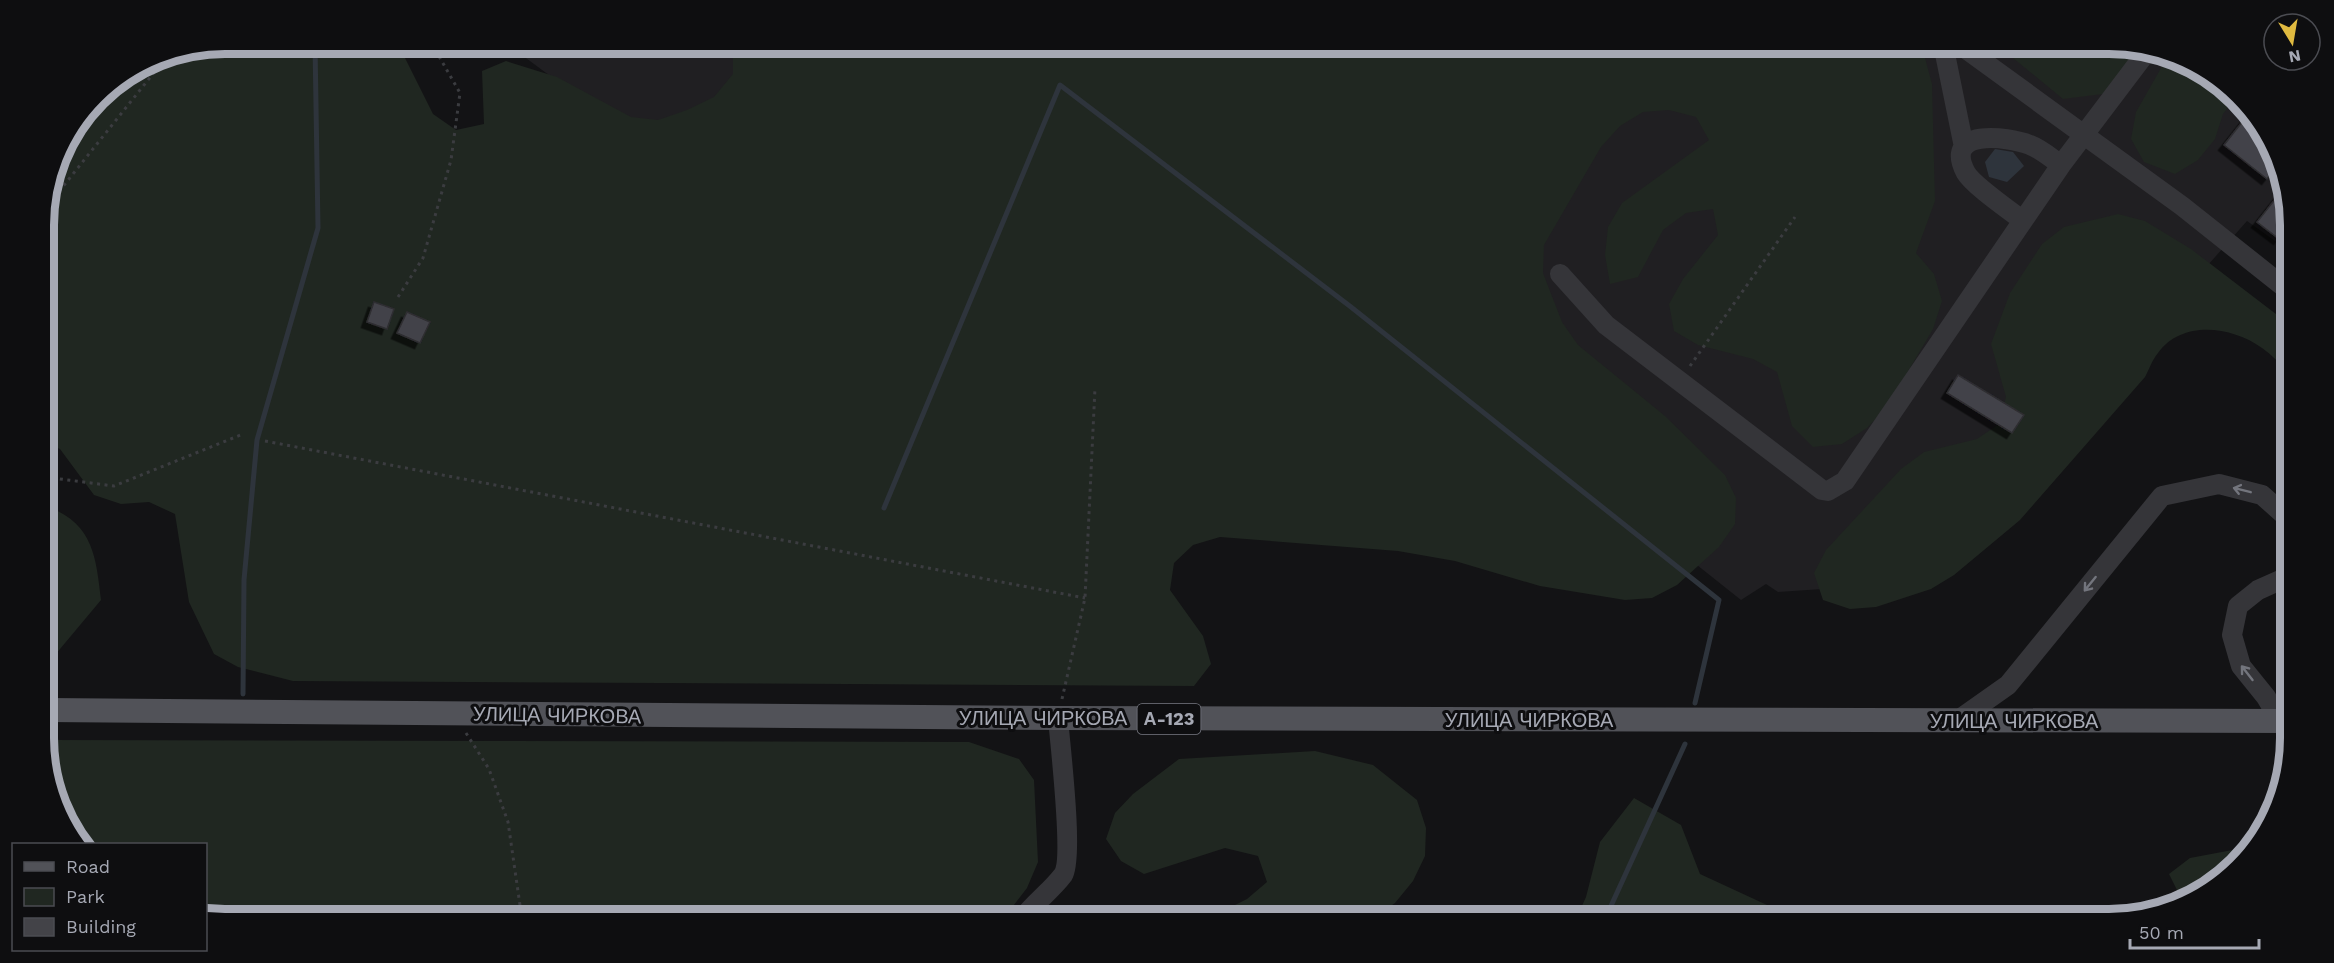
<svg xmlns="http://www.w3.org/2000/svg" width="2334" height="963" viewBox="0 0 2334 963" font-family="'Work Sans',sans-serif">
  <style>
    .built { fill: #201f22 }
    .green { fill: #202721 }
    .water { fill: #2e343c }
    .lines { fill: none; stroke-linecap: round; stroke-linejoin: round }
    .stream { stroke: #2e343c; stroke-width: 5 }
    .building { fill: #434348; stroke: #2e2d31; stroke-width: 1.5; filter: url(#shadow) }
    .path { stroke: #3b3c40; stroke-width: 3; stroke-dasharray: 3 4.5; stroke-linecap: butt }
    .minor { stroke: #353539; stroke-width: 20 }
    .major { stroke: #515258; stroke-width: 24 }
    .oneway { stroke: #73757d }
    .labels { text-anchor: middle; stroke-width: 6; stroke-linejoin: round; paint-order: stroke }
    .shield { fill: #0e0e10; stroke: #787a83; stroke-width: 1.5 }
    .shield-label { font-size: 18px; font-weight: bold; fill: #a6a9b4 }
    .street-label { font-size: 20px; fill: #a6a9b4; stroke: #0e0e10 }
    .rim { fill: none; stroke: #a6a9b4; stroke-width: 8 }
  </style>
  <defs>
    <filter id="shadow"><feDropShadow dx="-5.5" dy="5.5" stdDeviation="0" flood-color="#0009"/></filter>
  </defs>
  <rect width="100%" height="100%" fill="#131315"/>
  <path class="built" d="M507 44H2109L2168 53 2219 81 2253 114 2289 201V251L2247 221 1957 548 1852 587 1778 592 1766 584 1741 600 1047 48 820 276Z"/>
  <path class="green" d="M225 44H398L433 114 456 130 484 124 482 71 506 61 557 77 631 117 658 120 687 110 714 97 733 74V44H791L817 53 840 44H927L929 45 936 44H1913L1925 58 1932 84 1935 201 1916 253 1934 274 1942 301 1933 329 1887 407 1867 428 1842 444 1813 447 1792 426 1777 372 1753 359 1698 345 1674 331 1669 304 1683 279 1718 235 1713 209 1686 213 1663 230 1638 277 1610 284 1605 255 1608 227 1622 203 1709 140 1696 117 1669 110 1643 112 1620 126 1601 147 1544 245 1543 273 1562 322 1578 345 1665 416 1725 475 1736 498 1735 524 1719 547 1677 585 1652 598 1625 600 1540 586 1455 561 1398 551 1220 537 1193 545 1174 563 1170 590 1203 636 1211 664 1194 686 293 681 238 667 214 654 189 602 175 514 149 502 121 504 94 495 60 449 45 443 44 213 62 144 105 89 156 57Z
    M1996 44H2109L2137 48 2120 73 2103 94 2063 99Z
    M2169 54 2219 81 2236 97 2223 114 2215 139 2198 160 2175 174 2144 162 2131 139 2136 112Z
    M2118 214 2145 221 2191 249 2289 324V372C2280 364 2272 355 2262 348 2231 326 2182 320 2158 353 2152 360 2149 370 2145 377L2020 520 1954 575 1931 589 1876 607 1850 609 1823 600 1814 573 1826 550 1901 469 1924 452 1977 439 1999 424 2006 397 1991 344 2010 293 2042 244 2064 227Z
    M45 506C93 522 96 556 101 600L55 655 46 659Z
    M47 740 969 742 1019 759 1034 780 1038 862 1027 888 1003 919H225L206 916V844H82L47 773Z
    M1315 751 1373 765 1417 800 1426 828 1425 856 1413 881 1395 903 1373 919H1207L1247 899 1267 882 1258 856 1225 848 1144 874 1121 861 1106 839 1115 813 1133 794 1179 759Z
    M1634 798 1681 825 1700 874 1797 919H1576L1586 897 1600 842Z
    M2243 848H2253L2219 882 2186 900 2181 898 2169 874 2190 858Z"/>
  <path class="water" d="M1995 149 2013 152 2024 166 2007 182 1989 177 1985 162Z"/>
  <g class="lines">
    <path class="stream" d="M884 508 1060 85 1351 307 1719 600 1695 703
      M243 694 244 580 257 440 318 228 315 44
      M1605 919 1685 744"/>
  </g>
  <path class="building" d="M2250 112 2275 169 2267 179 2224 145Z
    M2284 188 2289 201V225L2279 239 2257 222Z
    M374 302 394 309 387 329 367 322Z
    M407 312 430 322 420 343 397 333Z
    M1958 375 2024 415 2012 433 1947 393Z"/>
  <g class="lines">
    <path class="path" d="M45 209 168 55
      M398 297 423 258 451 160 460 93 432 44
      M1690 366 1795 217
      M265 441 1085 598
      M45 477 114 486 243 434
      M1062 699 1085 598 1095 388
      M466 733 489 769 508 822 522 919"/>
    <path class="minor" d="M1943 44 1964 147
      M1959 44 2182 206 2289 291
      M2022 220C2009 210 1973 185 1966 173 1942 128 2007 136 2030 145 2041 149 2051 158 2061 165
      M1560 274 1606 325 1822 490 1828 491 1845 481 2061 165 2148 50
      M1957 721 2008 685 2162 496 2219 484 2262 495 2290 520
      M2280 721 2266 697 2241 666 2232 635 2238 606 2258 590 2285 578 2290 572
      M1022 919C1034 903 1051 891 1063 875 1074 859 1060 744 1058 718"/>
    <path class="major" d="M47 710 1058 718 2290 721"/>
  </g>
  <defs><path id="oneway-shaft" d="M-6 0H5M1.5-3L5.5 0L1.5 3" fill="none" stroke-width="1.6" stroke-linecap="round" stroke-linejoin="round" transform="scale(1.5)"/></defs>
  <g class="oneway">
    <use href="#oneway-shaft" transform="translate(2242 490) rotate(-166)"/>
    <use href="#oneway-shaft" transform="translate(2090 584) rotate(129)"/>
    <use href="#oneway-shaft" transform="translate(2247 673) rotate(-128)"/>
  </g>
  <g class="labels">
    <rect class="shield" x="1137.5" y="704" width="63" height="30" rx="4.5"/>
    <g class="shield-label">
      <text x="1169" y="725">А-123</text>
    </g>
    <g class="street-label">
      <text transform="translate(557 715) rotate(1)" y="7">УЛИЦА ЧИРКОВА</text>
      <text x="1043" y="725">УЛИЦА ЧИРКОВА</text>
      <text x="1529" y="727">УЛИЦА ЧИРКОВА</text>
      <text x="2014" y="728">УЛИЦА ЧИРКОВА</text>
    </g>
  </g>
  <path d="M0 0H2334V963H0ZM225 54H2109A171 171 0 0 1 2280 225V738A171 171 0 0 1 2109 909H225A171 171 0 0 1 54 738V225A171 171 0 0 1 225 54Z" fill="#0e0e10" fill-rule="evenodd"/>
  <path class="rim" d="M225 54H2109A171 171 0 0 1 2280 225V738A171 171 0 0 1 2109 909H225A171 171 0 0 1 54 738V225A171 171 0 0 1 225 54Z"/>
  <rect x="12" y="843" width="195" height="108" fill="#0e0e10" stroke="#4b4c52" stroke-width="1.5"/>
  <rect x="24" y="862" width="30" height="9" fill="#515258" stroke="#4b4c52" stroke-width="1.5"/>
  <text x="66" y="873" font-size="18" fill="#a6a9b4">Road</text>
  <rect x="24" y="888" width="30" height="18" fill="#202721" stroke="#4b4c52" stroke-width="1.5"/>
  <text x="66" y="903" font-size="18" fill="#a6a9b4">Park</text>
  <rect x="24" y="918" width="30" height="18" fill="#434348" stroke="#4b4c52" stroke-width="1.5"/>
  <text x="66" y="933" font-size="18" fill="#a6a9b4">Building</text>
  <g transform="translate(2292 42) rotate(169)"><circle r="28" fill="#0e0e10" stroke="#4b4c52" stroke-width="1.5"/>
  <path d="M0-4.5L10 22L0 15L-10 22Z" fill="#e0ba40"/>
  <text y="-9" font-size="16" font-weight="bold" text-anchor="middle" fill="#a6a9b4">N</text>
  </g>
  <path d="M2130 939v9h129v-9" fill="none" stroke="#a6a9b4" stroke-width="3"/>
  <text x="2139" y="939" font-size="18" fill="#a6a9b4" stroke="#0e0e10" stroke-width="4.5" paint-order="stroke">50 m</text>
</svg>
